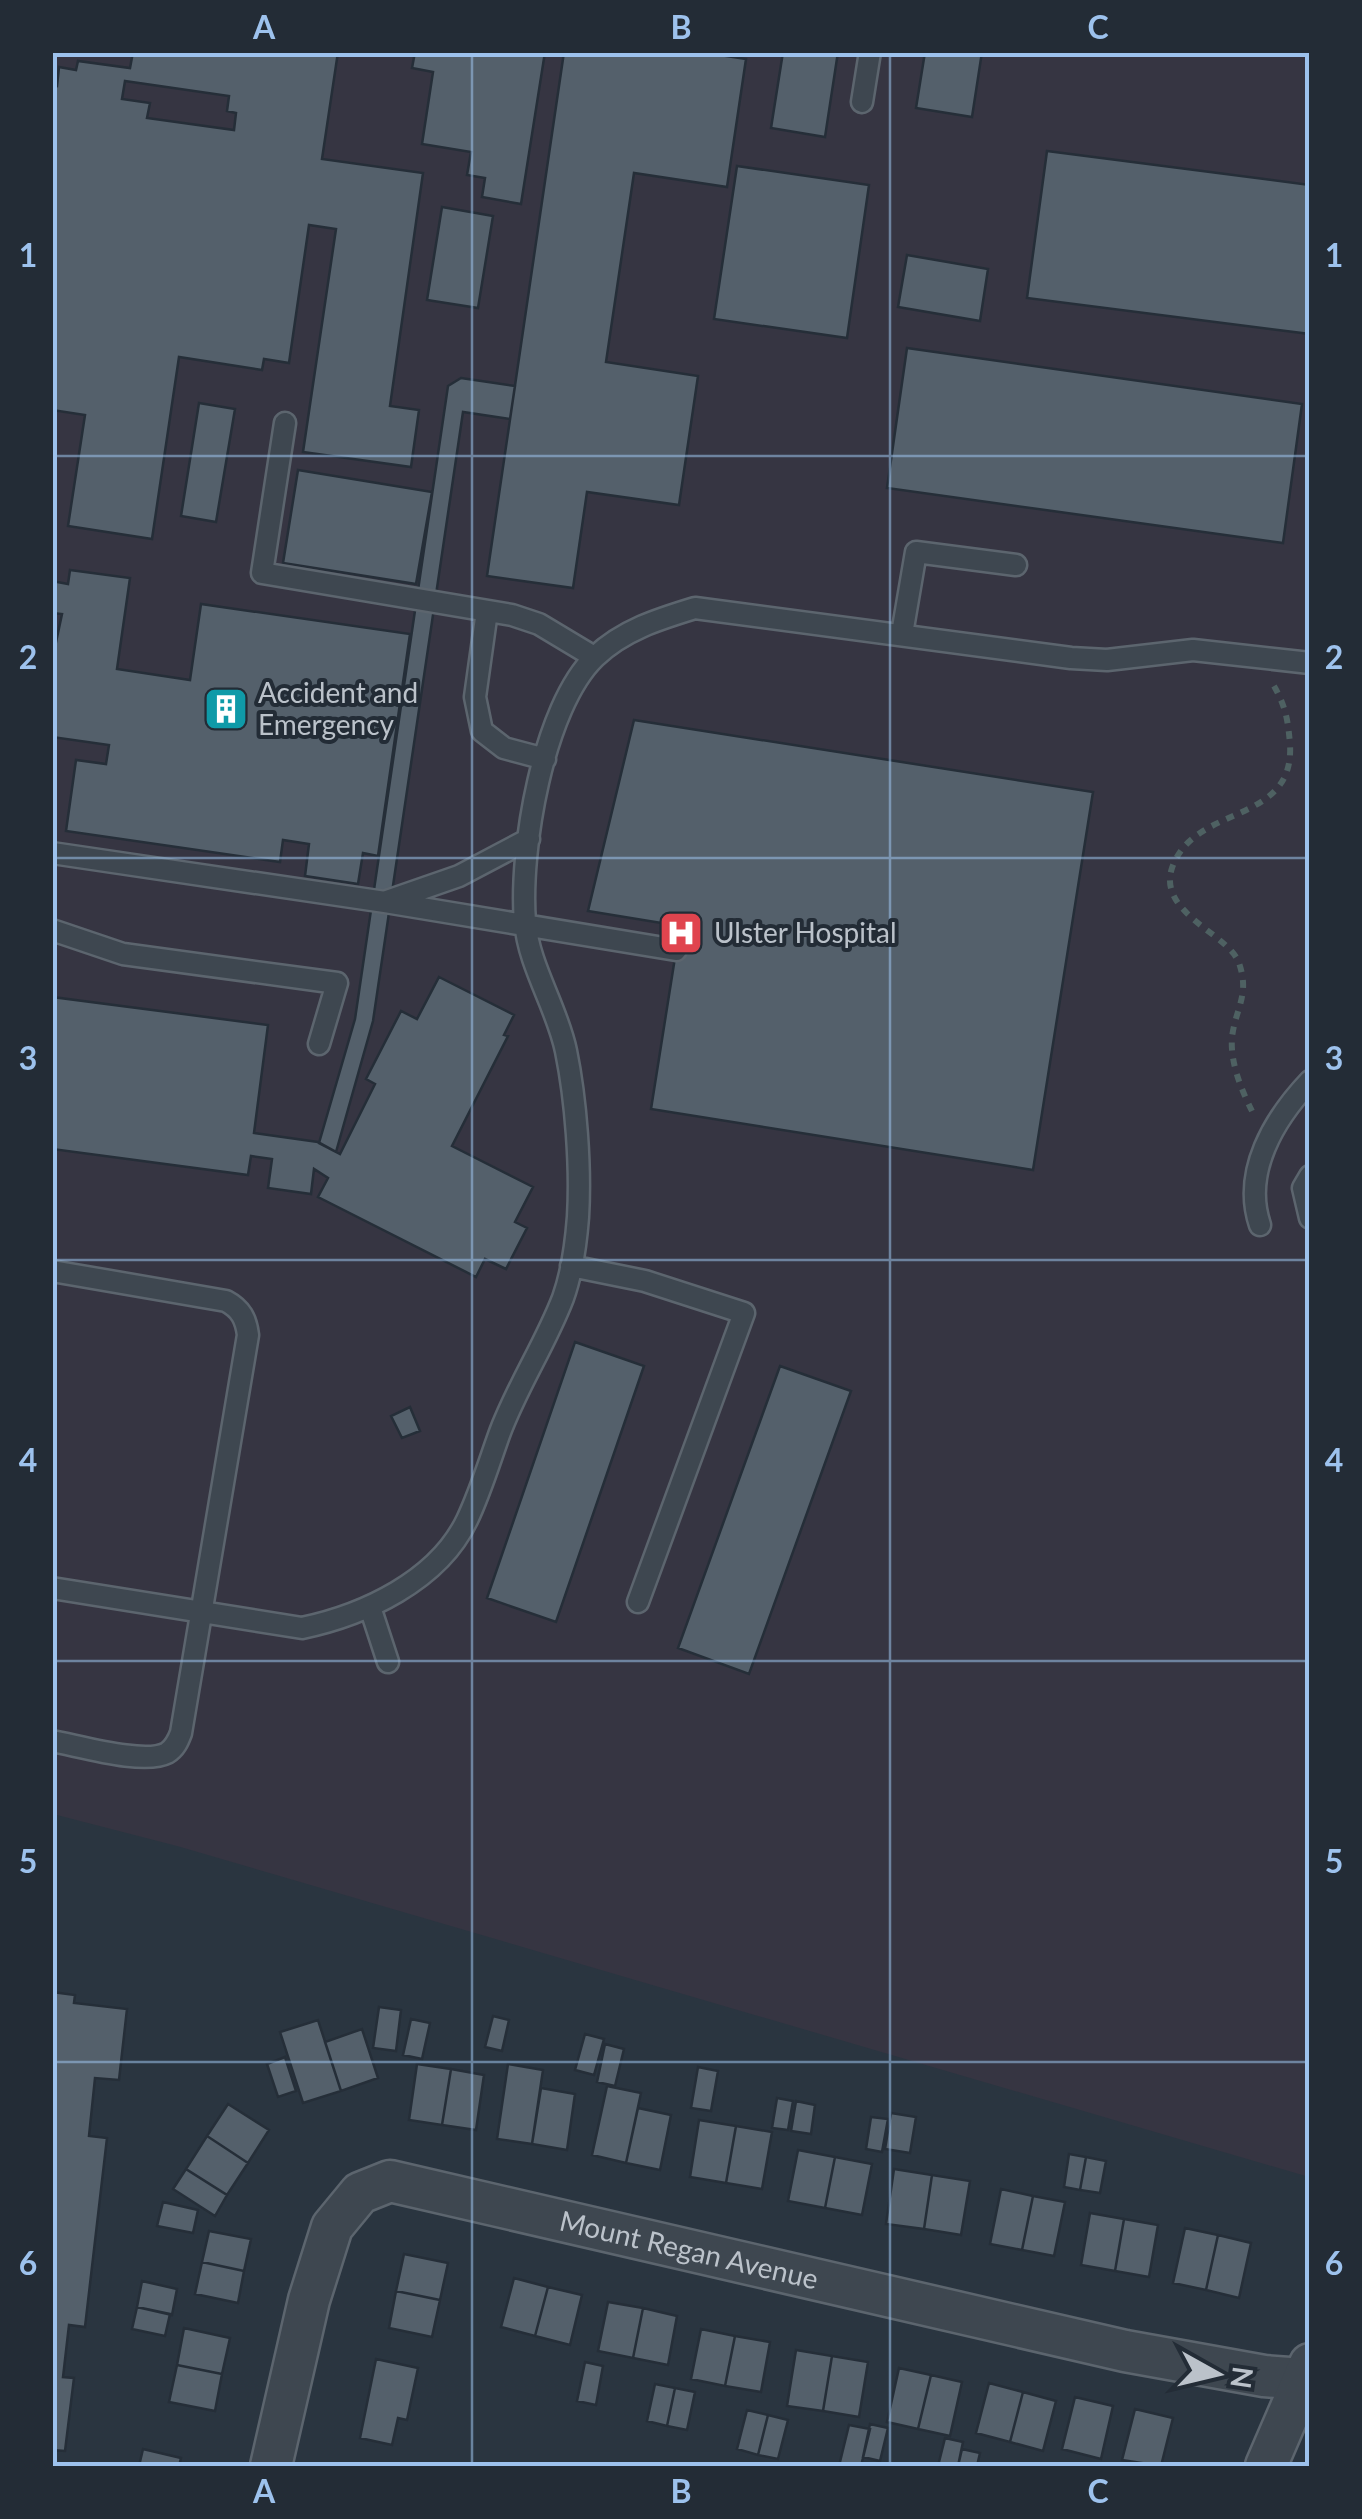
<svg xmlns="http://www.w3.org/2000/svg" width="1362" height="2519" viewBox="0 0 1362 2519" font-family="Lato,sans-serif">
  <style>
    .medical { fill: #363542 }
    .building { fill: #54606b; stroke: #252e38; stroke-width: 2.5; fill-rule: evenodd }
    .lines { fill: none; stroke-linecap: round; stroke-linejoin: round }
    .lane-casing { stroke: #5c656e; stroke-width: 25 }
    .street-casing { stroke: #5c656e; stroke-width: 45 }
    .path { stroke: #4e6162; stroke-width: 6; stroke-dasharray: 8 8; stroke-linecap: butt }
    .lane { stroke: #3e4750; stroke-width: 20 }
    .street { stroke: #3e4750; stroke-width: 40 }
    .grid { fill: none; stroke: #9dc2ed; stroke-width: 2.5; stroke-opacity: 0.55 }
    .labels { text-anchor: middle; stroke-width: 8; stroke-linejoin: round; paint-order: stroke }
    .poi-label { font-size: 28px; fill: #bbc2ca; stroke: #232c36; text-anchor: start }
    .street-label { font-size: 28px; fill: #bbc2ca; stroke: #232c36 }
    .neatline { fill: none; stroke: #9dc2ed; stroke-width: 4 }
    .grid-label { font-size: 32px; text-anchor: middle; font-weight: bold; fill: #9dc2ed }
  </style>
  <rect width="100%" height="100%" fill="#2a3540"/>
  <path class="medical" d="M52 53H1309V2177L177 1846 53 1814Z"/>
  <path class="building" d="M133 52H338L322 159 423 173 390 406 419 410 411 467 303 452 336 229 309 225 289 363 264 359 262 370 179 357 152 539 68 526 85 415 52 410V85L57 86 59 67 76 70 78 61 130 68ZM125 81 229 96 227 111 236 113 234 130 147 118 150 103 122 99Z
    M415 52H545L521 204 482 197 485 178 467 175 471 152 422 144 433 72 412 68Z
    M564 52H700L746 59 727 187 634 173 606 362 698 376 679 505 587 492 573 588 487 576Z
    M783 52H838L825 137 771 128Z
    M925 52H982L972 117 916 108Z
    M1047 151 1310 185V334L1027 298Z
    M737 166 869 185 847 338 714 319Z
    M442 207 493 216 478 308 427 300Z
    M907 255 988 269 980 321 898 307Z
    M907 348 1302 404 1283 543 887 488Z
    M461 378 515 386 510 419 463 412 373 1021 336 1152 319 1143 355 1019 448 386Z
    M199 403 235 409 216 522 181 516Z
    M298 470 432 492 416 584 283 563Z
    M70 570 130 578 117 669 190 680 201 604 410 634 378 856 363 853 358 884 305 876 309 844 283 840 280 862 66 831 76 760 106 764 109 745 52 737V661L62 614 52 613V581L68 584Z
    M634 720 1093 792 1033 1170 651 1109 680 926 588 911Z
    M439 977 514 1015 504 1035 508 1036 452 1146 533 1187 515 1222 527 1228 506 1269 485 1259 476 1277 318 1197 328 1178 314 1169 311 1194 268 1188 272 1159 251 1156 248 1175 52 1149V997L268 1025 254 1133 318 1142 340 1154 375 1084 366 1079 401 1011 417 1019Z
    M575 1342 644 1366 556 1622 487 1598Z
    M780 1366 851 1391 749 1674 678 1648Z
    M410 1407 420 1431 402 1438 391 1416Z
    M52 1992 75 1995 74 2003 127 2009 119 2080 95 2078 89 2136 107 2138 85 2327 69 2325 63 2377 74 2378 65 2451 52 2450Z
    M379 2007 401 2010 396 2051 373 2048Z
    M493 2016 509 2020 502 2051 485 2047Z
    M411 2019 430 2023 422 2059 403 2055Z
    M318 2020 341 2091 303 2103 280 2032Z
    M362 2029 378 2078 341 2091 325 2042Z
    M585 2034 604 2039 594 2075 575 2070Z
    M605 2044 624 2049 615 2086 597 2082Z
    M285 2057 296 2091 278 2097 267 2064Z
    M417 2064 451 2069 442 2125 409 2120Z
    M508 2064 543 2070 532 2144 497 2139Z
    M698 2067 718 2071 711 2111 691 2108Z
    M451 2069 484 2075 476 2130 442 2125Z
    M607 2086 641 2093 626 2163 592 2155Z
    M541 2088 575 2094 567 2150 532 2144Z
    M777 2098 793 2101 788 2130 772 2128Z
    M796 2101 815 2105 811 2134 791 2131Z
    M228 2104 269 2130 248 2163 207 2136Z
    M638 2108 671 2115 660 2170 626 2163Z
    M891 2113 916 2117 910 2153 885 2149Z
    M871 2117 888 2119 882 2152 866 2149Z
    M699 2120 736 2126 726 2183 690 2177Z
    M736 2126 772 2132 762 2189 726 2183Z
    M207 2136 248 2163 227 2195 186 2169Z
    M798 2150 835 2157 825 2208 788 2201Z
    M1069 2154 1086 2157 1080 2190 1064 2187Z
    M835 2157 872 2164 862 2215 825 2208Z
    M1086 2157 1106 2161 1100 2193 1080 2190Z
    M186 2169 227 2195 215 2216 173 2189Z
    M894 2169 932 2175 924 2229 886 2224Z
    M932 2175 970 2181 961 2235 924 2229Z
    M1001 2189 1033 2196 1022 2250 990 2244Z
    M1033 2196 1065 2202 1054 2256 1022 2250Z
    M163 2202 198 2210 193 2233 157 2226Z
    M1090 2213 1124 2219 1115 2271 1081 2265Z
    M1124 2219 1158 2225 1149 2277 1115 2271Z
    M1185 2228 1218 2235 1206 2290 1173 2283Z
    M209 2231 251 2239 244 2271 202 2262Z
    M1218 2235 1251 2243 1239 2298 1206 2290Z
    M404 2254 448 2263 440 2300 396 2291Z
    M202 2262 244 2271 238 2303 195 2294Z
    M514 2278 548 2287 535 2336 501 2327Z
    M142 2281 177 2289 172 2315 137 2307Z
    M548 2287 582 2295 570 2345 535 2336Z
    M396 2291 440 2300 432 2337 389 2328Z
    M608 2302 643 2308 633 2358 598 2351Z
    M137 2307 170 2314 165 2336 132 2329Z
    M643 2308 677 2316 668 2365 633 2358Z
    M184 2328 230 2338 222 2374 177 2365Z
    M701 2329 735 2336 725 2386 691 2379Z
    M735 2336 770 2342 761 2392 725 2386Z
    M796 2350 832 2356 823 2411 787 2406Z
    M832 2356 868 2362 859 2417 823 2411Z
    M376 2359 418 2368 407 2420 398 2418 392 2445 360 2438Z
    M585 2362 603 2366 596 2405 577 2401Z
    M177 2365 222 2374 215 2411 169 2402Z
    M899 2368 931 2375 918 2429 887 2422Z
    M931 2375 962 2382 950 2436 918 2429Z
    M989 2383 1023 2392 1010 2442 976 2433Z
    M655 2384 675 2388 667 2426 647 2421Z
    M675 2388 695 2392 687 2430 667 2426Z
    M1023 2392 1056 2401 1043 2451 1010 2442Z
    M1075 2397 1113 2406 1101 2459 1062 2449Z
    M1135 2409 1173 2418 1161 2466 1122 2460Z
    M747 2410 768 2415 758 2455 737 2449Z
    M768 2415 788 2420 778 2459 758 2455Z
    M870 2424 888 2428 880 2461 863 2457Z
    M849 2425 870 2429 861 2466H839Z
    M945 2438 963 2442 958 2466H938Z
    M143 2449 181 2458 179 2466H139Z
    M962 2449 980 2453 977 2466H958Z"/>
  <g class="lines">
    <defs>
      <path id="lane" d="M862 102 870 52
        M285 423 262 573 512 615 539 624 594 657
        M487 611 475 697 482 731 504 748 545 759
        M902 634 916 552 1016 565
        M52 853 385 902 676 950
        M387 901 459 876 529 839
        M52 930 123 954 337 983 319 1044
        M1310 1176 1303 1188 1310 1218
        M1260 1225C1242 1172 1274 1119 1310 1081
        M571 1266 645 1281 744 1313 638 1602
        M52 1271 226 1301C241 1309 246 1319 248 1335L181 1733C178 1741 175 1748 167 1753 144 1765 80 1746 52 1741
        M52 1588 302 1628C364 1615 438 1581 467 1520 480 1493 489 1463 499 1435 516 1388 545 1345 563 1298 572 1273 576 1243 578 1217 581 1167 576 1100 566 1051 557 1007 529 967 525 922 519 851 543 707 595 657 623 630 659 619 695 608L1071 658 1107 660 1193 650 1310 663
        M370 1607 388 1662"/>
      <g id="street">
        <path id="s1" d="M271 2466 309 2300 332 2227 360 2193 390 2181 1125 2351 1264 2376 1303 2379"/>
        <path d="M1266 2466 1310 2364"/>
      </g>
    </defs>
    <use href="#lane" class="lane-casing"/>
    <use href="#street" class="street-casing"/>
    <path class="path" d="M52 57 56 52
      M1252 1111C1241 1089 1230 1062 1232 1037 1236 1007 1250 995 1239 963 1229 934 1157 913 1172 868 1194 803 1295 826 1290 744 1288 721 1286 707 1274 686"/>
    <use href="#lane" class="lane"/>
    <use href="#street" class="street"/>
  </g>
  <path class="grid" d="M472 52V2466M890 52V2466M52 456H1310M52 858H1310M52 1260H1310M52 1661H1310M52 2062H1310"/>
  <defs>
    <symbol id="building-square" viewBox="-11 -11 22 22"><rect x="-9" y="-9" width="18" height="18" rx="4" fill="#0f9aa8" stroke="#232c36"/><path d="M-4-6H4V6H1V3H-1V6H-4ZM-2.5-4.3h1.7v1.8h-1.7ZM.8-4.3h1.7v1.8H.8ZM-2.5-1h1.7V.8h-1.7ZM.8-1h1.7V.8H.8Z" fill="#fff"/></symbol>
    <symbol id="hospital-square" viewBox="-11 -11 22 22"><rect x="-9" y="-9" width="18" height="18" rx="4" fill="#e0444e" stroke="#232c36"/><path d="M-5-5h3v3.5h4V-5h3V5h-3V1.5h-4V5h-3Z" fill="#fff"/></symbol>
  </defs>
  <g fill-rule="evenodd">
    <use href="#building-square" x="201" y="684" width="50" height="50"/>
    <use href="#hospital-square" x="656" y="908" width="50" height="50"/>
  </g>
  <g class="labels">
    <g class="poi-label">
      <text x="258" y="703">Accident and<tspan x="258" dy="32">Emergency</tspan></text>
      <text x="714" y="943">Ulster Hospital</text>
    </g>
    <g class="street-label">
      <text dy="10" stroke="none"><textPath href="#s1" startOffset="630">Mount Regan Avenue</textPath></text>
    </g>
  </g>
  <rect width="1362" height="2519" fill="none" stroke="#232c36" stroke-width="110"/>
  <g transform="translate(1217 2374) rotate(98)" stroke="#232c36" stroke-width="8" paint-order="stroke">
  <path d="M0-8L18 38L0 25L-18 38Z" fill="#bbc2ca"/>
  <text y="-15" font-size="28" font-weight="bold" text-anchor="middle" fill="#bbc2ca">N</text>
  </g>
  <rect x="55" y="55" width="1252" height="2409" class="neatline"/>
  <g class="grid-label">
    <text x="264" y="39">A</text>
    <text x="681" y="39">B</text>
    <text x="1098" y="39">C</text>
    <text x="28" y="267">1</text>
    <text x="1334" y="267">1</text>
    <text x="28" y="669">2</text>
    <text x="1334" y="669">2</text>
    <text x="28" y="1070">3</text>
    <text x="1334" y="1070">3</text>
    <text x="28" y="1472">4</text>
    <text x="1334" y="1472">4</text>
    <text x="28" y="1873">5</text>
    <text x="1334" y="1873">5</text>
    <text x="28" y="2275">6</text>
    <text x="1334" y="2275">6</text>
    <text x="264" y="2503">A</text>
    <text x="681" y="2503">B</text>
    <text x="1098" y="2503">C</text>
  </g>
</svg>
